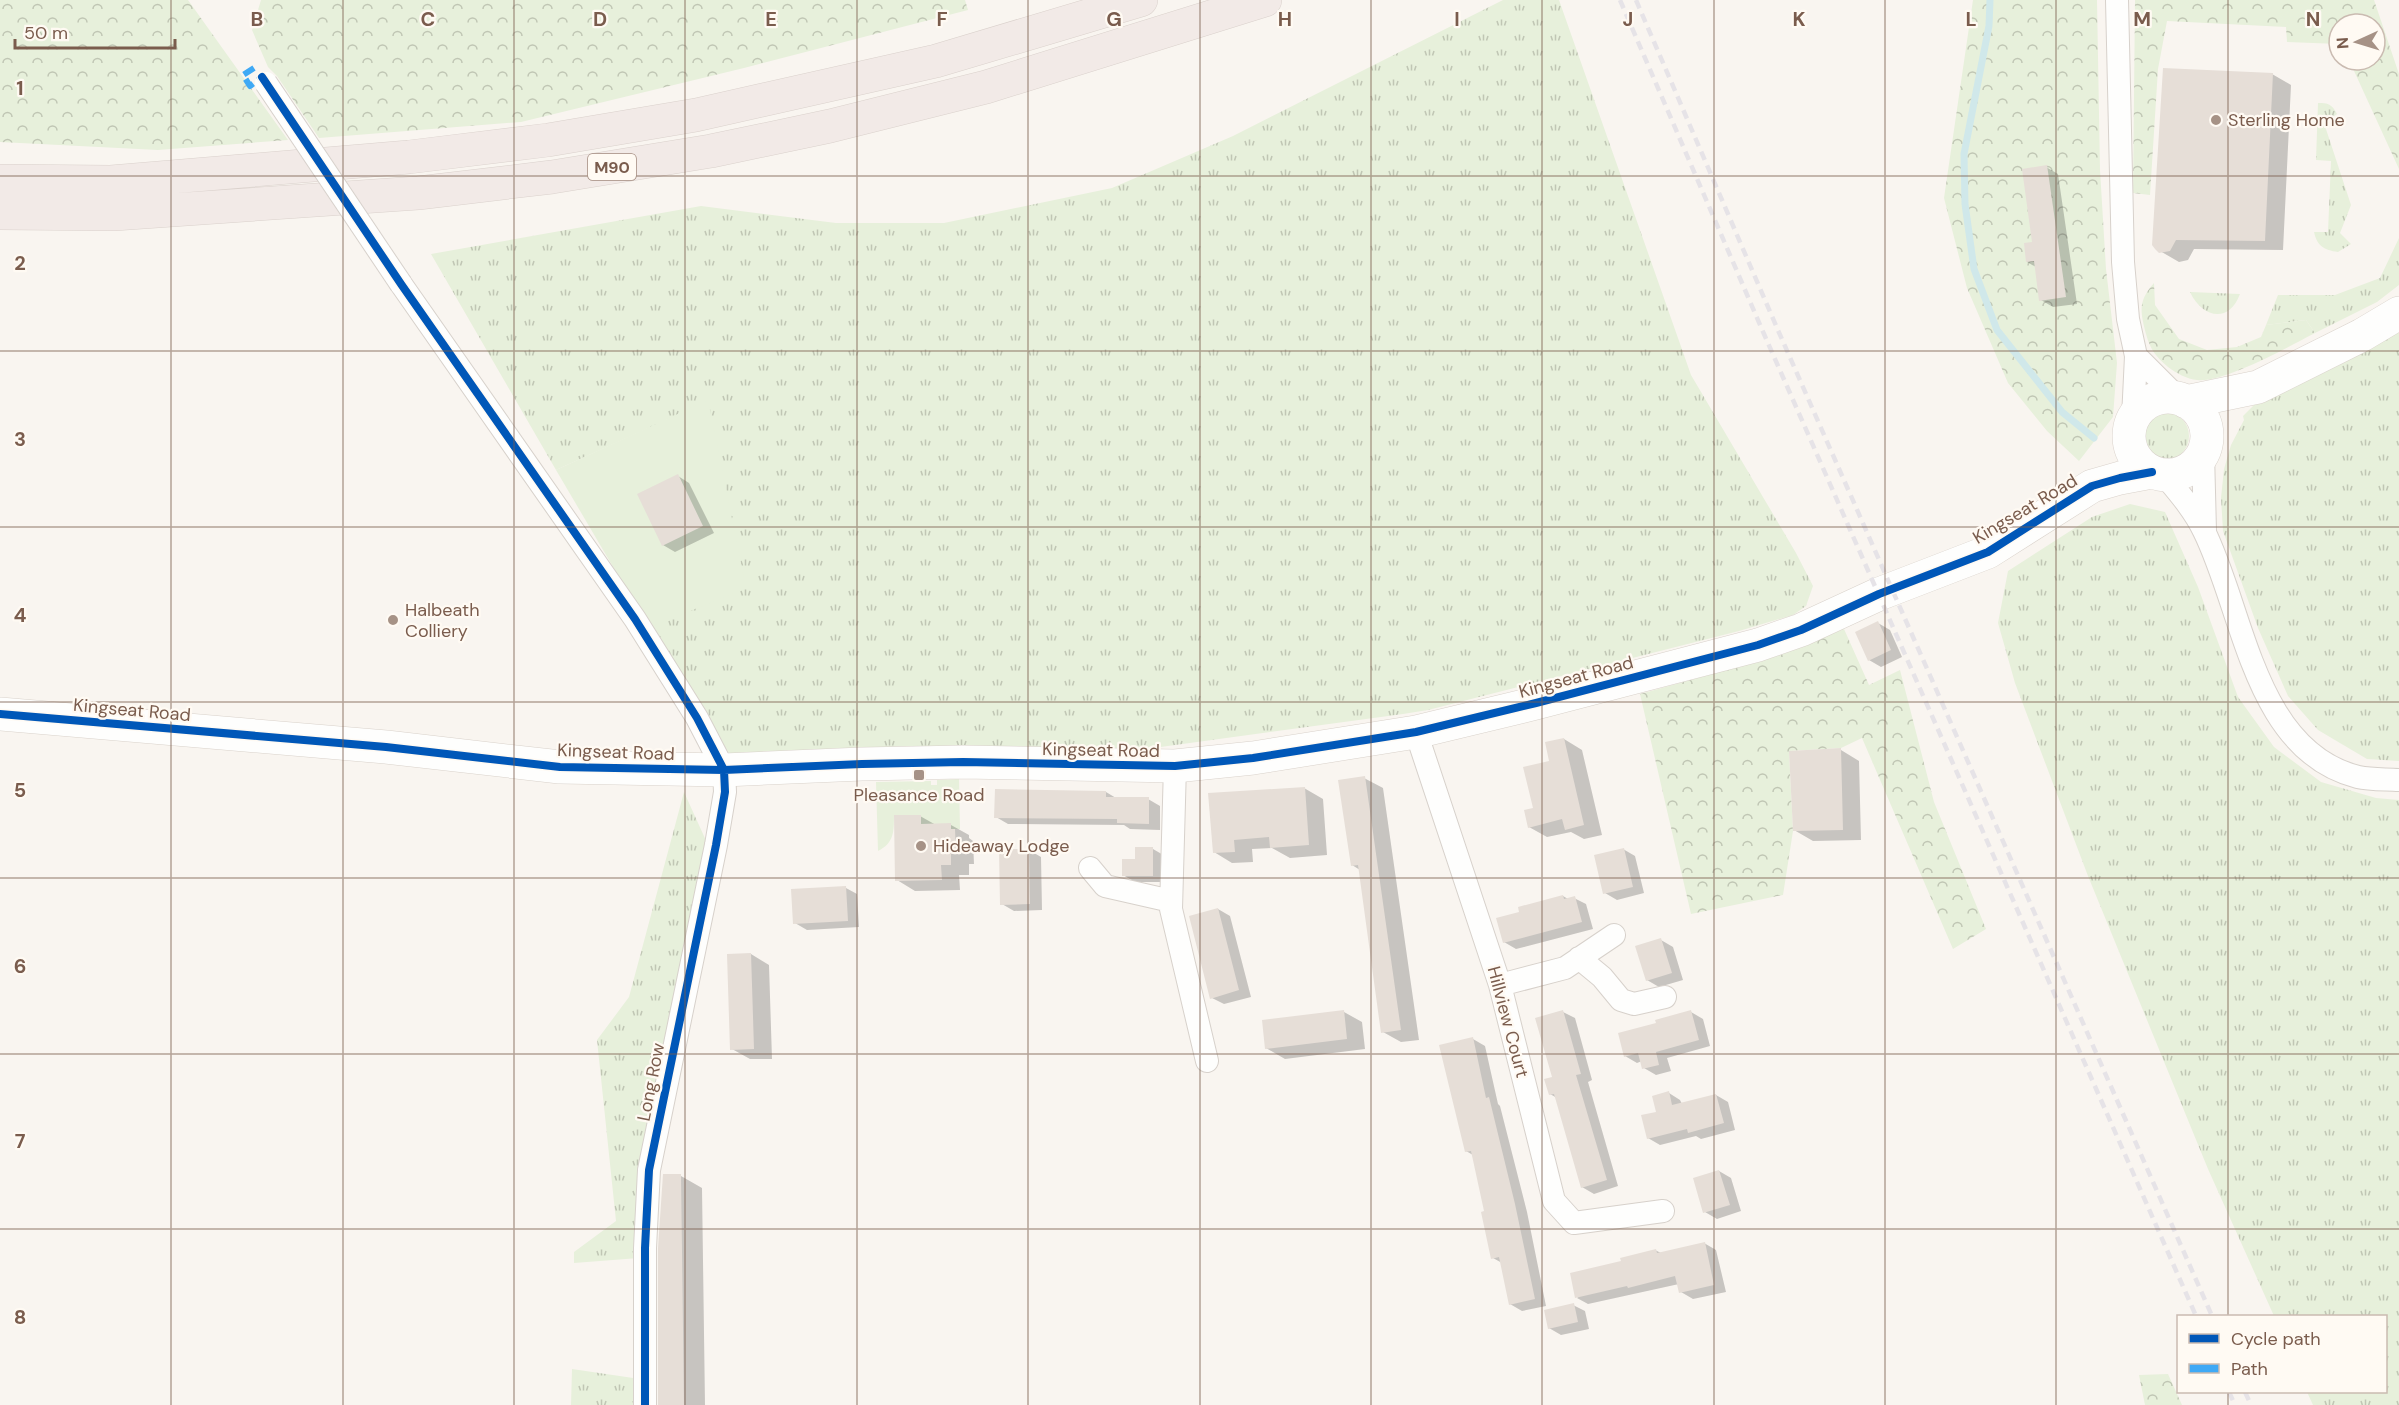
<svg xmlns="http://www.w3.org/2000/svg" width="2399" height="1405" viewBox="0 0 2399 1405" font-family="'DM Sans',sans-serif">
  <style>
    .grass { fill: url(#grass-tufts) }
    .forest { fill: url(#forest-crowns) }
    .garden { fill: #e7f0db }
    .shadow { fill: #0003 }
    .lines { fill: none; stroke-linecap: round; stroke-linejoin: round }
    .stream { stroke: #d0e8ea; stroke-width: 7 }
    .building { fill: #e6ded7 }
    .street-casing { stroke: #d7d1cb; stroke-width: 24 }
    .secondary-casing { stroke: #d9d2cb; stroke-width: 34 }
    .highway-casing { stroke: #dad1cc; stroke-width: 34 }
    .street { stroke: #fefefd; stroke-width: 22 }
    .secondary { stroke: #fefefd; stroke-width: 33 }
    .highway { stroke: #f2eae7; stroke-width: 33 }
    .rail { stroke: #e6e3e7; stroke-width: 4.5; stroke-dasharray: 9 6; stroke-linecap: butt }
    .street-bridge-casing { stroke: #d7d1cb; stroke-width: 24; stroke-linecap: butt }
    .street-bridge { stroke: #fefefd; stroke-width: 22 }
    .quiet { stroke: #3fa9f5; stroke-width: 6; stroke-dasharray: 12 6; stroke-linecap: butt }
    .cycleway-casing { stroke: #fffaf3; stroke-width: 11 }
    .cycleway { stroke: #0057b8; stroke-width: 8 }
    .grid { fill: none; stroke: #7a5c4d; stroke-width: 1.5; stroke-opacity: 0.55 }
    .poi-dot { fill: #a69286; stroke: #fffaf3; stroke-width: 2 }
    .labels { text-anchor: middle; stroke-width: 4.5; stroke-linejoin: round; paint-order: stroke }
    .shield { fill: #fffaf3; stroke: #a28b7f; stroke-width: 1.5 }
    .shield-label { font-size: 16px; font-weight: bold; fill: #7a5c4d }
    .poi-label { font-size: 18px; fill: #7a5c4d; stroke: #fffaf3; text-anchor: start }
    .street-label { font-size: 18px; fill: #7a5c4d; stroke: #fffaf3 }
    .grid-label { font-size: 20px; text-anchor: middle; font-weight: bold; fill: #7a5c4d; stroke: #fffaf3; stroke-width: 4.5; stroke-linejoin: round; paint-order: stroke }
  </style>
  <defs>
    <pattern id="grass-tufts" width="24" height="20" patternUnits="userSpaceOnUse" patternTransform="scale(1.5)"><rect width="24" height="20" fill="#e7f0db"/><path d="M3 7l-1-3M5 7V3M7 7l1-3M15 17l-1-3M17 17v-4M19 17l1-3" fill="none" stroke="#c0c6b4"/></pattern>
    <pattern id="forest-crowns" width="20" height="18" patternUnits="userSpaceOnUse" patternTransform="scale(1.5)"><rect width="20" height="18" fill="#e7f0db"/><path d="M2 6a3 3 0 1 1 6 0M12 15a3 3 0 1 1 6 0" fill="none" stroke="#c0c6b4"/></pattern>
  </defs>
  <rect width="100%" height="100%" fill="#f9f5f0"/>
  <path class="grass" d="M1503 0H1559L1691 375 1796 553 1813 586 1806 606 1793 615 1739 631 1428 710 1403 714 1124 752 729 753 649 628 708 401 556 470 431 254 701 206 836 223H944L1112 188 1233 136Z
    M2318 103C2328 103 2332 104 2337 114L2324 123 2351 205 2340 233 2351 244 2338 252C2324 250 2317 246 2314 232H2328L2331 161 2316 160Z
    M2399 238V285L2377 302 2315 333 2306 320 2266 325 2278 295H2335L2380 278Z
    M2190 292 2240 294C2229 324 2202 318 2190 292Z
    M2399 326V761L2367 759 2318 730 2288 696 2258 628 2223 531 2221 498 2224 469 2231 445 2244 420 2243 416 2256 403Z
    M2141 436a24 24 0 1 1 48 0a24 24 0 1 1-48 0Z
    M2130 504 2165 512 2198 587 2238 697 2274 747 2321 782 2376 798 2399 800V1405H2313L2307 1392H2386V1316H2274L2208 1169 2088 876 2015 683 1998 623 2008 571 2092 517Z
    M684 792 708 845 639 1258 574 1263V1252L616 1221 597 1040 629 997Z
    M572 1369 640 1379 639 1405H571Z"/>
  <path class="forest" d="M0 0H188L288 140 158 150 0 142Z
    M261 0H965L968 10 744 68 521 122 319 138 277 76 268 67 252 30Z
    M1973 0H2097L2100 170 2106 269 2117 363 2113 417 2079 461 2047 431 2008 383 1967 288 1944 198Z
    M2135 0H2374L2399 74V169L2349 60H2375V24H2339V44L2287 42 2286 27 2167 21 2158 69 2150 195 2133 193Z
    M2154 283 2155 305 2179 339 2207 350 2237 347 2261 337 2266 325 2306 320 2315 333C2290 346 2224 383 2197 380 2187 379 2176 373 2168 367 2156 357 2150 349 2146 334 2140 311 2138 301 2154 283Z
    M1844 629 1869 685 1900 670 1934 802 1986 929 1953 949 1862 738 1841 748 1789 751 1793 831 1783 895 1691 914 1640 694 1777 656Z
    M2168 1374 2182 1405H2145L2139 1375Z"/>
  <path class="garden" d="M708 400 746 588 649 628 556 470Z
    M959 779 960 829H951V824H921L920 815H894C894 832 894 843 878 851L876 782 931 781V785H937V780Z"/>
  <path class="shadow" d="M2272 74 2291 85 2283 250 2194 249 2188 260 2179 262 2160 251Z
    M2046 167 2058 174 2077 304 2053 307 2041 300 2036 267 2027 262 2034 243Z
    M678 476 689 483 714 533 675 552 663 545Z
    M1878 623 1890 630 1902 657 1881 667 1869 660Z
    M1564 739 1582 750 1602 835 1584 839 1571 832 1547 837 1529 827 1551 762Z
    M1841 750 1859 761 1861 840 1813 841 1794 830Z
    M1364 778 1383 788 1419 1040 1401 1042 1383 1032 1360 870 1352 865Z
    M1304 788 1323 799 1327 855 1290 858 1272 848 1252 849 1253 862 1232 863 1214 852Z
    M1106 792 1116 798 1148 799 1160 806V830L1130 829 1124 825 1008 824 996 817Z
    M920 816 936 825H951L969 835V838L973 841 974 864H969V875H959L960 890 915 891 897 880Z
    M1137 849H1153L1165 856V882H1135L1123 875 1136 861Z
    M1623 849 1635 856 1644 893 1617 900 1605 893Z
    M1029 850 1041 857 1042 910 1014 911 1002 904 1000 851Z
    M846 888 857 894 859 927 807 930 795 923Z
    M1563 896 1568 899 1574 898 1586 904 1593 929 1516 949 1504 942Z
    M1218 909 1230 916 1251 997 1224 1004 1212 998Z
    M1661 940 1673 947 1683 980 1659 987 1647 980Z
    M751 954 769 965 772 1059H750L732 1049Z
    M1344 1012 1362 1022 1365 1049 1285 1059 1266 1048Z
    M1563 1012 1575 1018 1592 1080 1588 1082 1618 1186 1594 1194 1582 1187 1557 1098 1550 1094Z
    M1691 1012 1703 1019 1710 1046 1667 1058 1671 1071 1656 1075 1644 1068 1642 1061 1637 1063 1625 1056 1658 1024Z
    M1473 1039 1485 1046 1498 1104 1500 1106 1527 1212 1546 1306 1522 1311 1510 1304 1502 1263 1493 1258 1486 1212 1473 1155 1466 1151Z
    M1669 1093 1680 1100 1682 1104 1716 1095 1728 1102 1735 1130 1701 1139 1696 1136 1660 1145 1648 1138 1657 1113Z
    M1719 1171 1731 1178 1741 1211 1717 1219 1705 1212Z
    M681 1176 702 1188 705 1405H660Z
    M1704 1243 1716 1250 1726 1292 1693 1299 1681 1292 1679 1284 1588 1304 1577 1298 1622 1262 1655 1250 1661 1253Z
    M1573 1305 1585 1311 1589 1329 1561 1335 1549 1328Z"/>
  <g class="lines">
    <path class="stream" d="M1990 0 1989 26 1964 154 1965 204 1974 269 1997 330 2062 412 2094 438"/>
  </g>
  <path class="building" d="M2163 68 2273 73 2265 241 2176 240 2170 251 2159 253 2155 249 2152 245Z
    M2047 165 2066 297 2039 301 2034 261 2026 262 2024 243 2032 242 2022 169Z
    M678 474 703 526 662 546 637 494Z
    M1878 621 1891 650 1868 661 1855 632Z
    M1564 738 1584 825 1565 830 1562 819 1528 828 1524 810 1533 808 1523 767 1549 761 1545 742Z
    M1841 748 1843 830 1793 831 1789 751Z
    M1365 776 1401 1030 1381 1033 1358 865 1351 866 1338 780Z
    M1305 787 1309 845 1270 848 1269 837 1234 840 1235 852 1213 853 1208 793Z
    M995 789 1106 791V797H1149V824L1117 823V819L994 818Z
    M894 815H921V824L951 823V829H955L956 854H951V865H941L942 880 895 881Z
    M1135 847H1153V876H1122V859H1135Z
    M1624 848 1633 887 1603 894 1594 855Z
    M999 849H1029L1030 904 1000 905Z
    M846 886 848 921 793 924 791 889Z
    M1563 895 1564 899 1575 896 1582 922 1503 943 1496 918 1519 912 1518 907Z
    M1218 908 1239 990 1210 999 1189 916Z
    M1661 938 1672 973 1646 981 1635 946Z
    M751 953 754 1049 730 1050 727 954Z
    M1344 1010 1347 1039 1265 1049 1262 1020Z
    M1563 1010 1581 1074 1576 1075 1607 1180 1581 1188 1554 1094 1549 1095 1544 1079 1552 1077 1535 1018Z
    M1691 1010 1699 1040 1656 1052 1659 1065 1642 1069 1638 1053 1624 1057 1618 1033 1656 1023 1655 1020Z
    M1473 1037 1486 1098 1489 1097 1515 1204 1535 1299 1509 1305 1499 1257 1491 1259 1481 1212 1484 1211 1471 1151 1465 1152 1439 1045Z
    M1669 1091 1672 1105 1716 1094 1724 1123 1688 1133 1687 1129 1647 1139 1641 1115 1656 1112 1652 1096Z
    M1719 1170 1730 1205 1703 1213 1693 1178Z
    M663 1174H681L684 1405H658V1248Z
    M1705 1242 1714 1285 1679 1293 1675 1276 1628 1288 1627 1286 1575 1298 1570 1273 1621 1261 1620 1258 1656 1249 1657 1253Z
    M1574 1303 1578 1322 1548 1329 1544 1310Z"/>
  <g class="lines">
    <defs>
      <path id="street" d="M2117 0 2123 262 2128 319 2136 356 2133 418
        M401 284 635 619 697 718 724 770 725 792 716 845 649 1170 645 1248V1405
        M2136 356 2180 400
        M2203 453 2205 531
        M2164 475C2179 493 2194 510 2204 531 2244 611 2254 751 2358 777 2371 780 2386 779 2399 780
        M1416 732 1500 985 1554 1201 1574 1223 1663 1211
        M1175 766 1171 909 1207 1061
        M1090 868 1105 886 1171 901
        M1579 958 1602 977 1621 1000 1634 1004 1665 997
        M1500 985 1565 968 1614 935"/>
      <path id="secondary" d="M2129 436a39 39 0 1 1 78 0a39 39 0 1 1-78 0Z
        M2186 402 2258 387 2362 335 2399 313
        M0 714 386 747 560 767 724 770 862 764 963 762 1175 766 1253 758 1416 732 1536 703 1758 645 1801 630 1879 594 1988 552 2092 486 2120 478 2152 472"/>
      <path id="highway" d="M0 181 111 182 409 157 548 140 696 115 936 61 1141 0
        M0 213 114 214 418 193 552 177 711 151 830 126 986 87 1265 0"/>
    </defs>
    <use href="#street" class="street-casing"/>
    <use href="#secondary" class="secondary-casing"/>
    <use href="#highway" class="highway-casing"/>
    <use href="#street" class="street"/>
    <use href="#secondary" class="secondary"/>
    <use href="#highway" class="highway"/>
    <path class="rail" d="M1620 0 1764 334 2196 1316
      M1636 0 1777 328 2212 1316
      M2229 1392 2235 1405
      M2245 1392 2251 1405"/>
    <defs>
      <path id="street-bridge" d="M266 83 401 284"/>
    </defs>
    <use href="#street-bridge" class="street-bridge-casing"/>
    <use href="#street-bridge" class="street-bridge"/>
    <path class="quiet" d="M254 68 243 75 250 86 262 77"/>
    <defs>
      <path id="cycleway" d="M262 77 401 284 635 619 697 718 724 770 725 792 716 845 649 1170 645 1248V1405
        M0 714 386 747 560 767 724 770 862 764 963 762 1175 766 1253 758 1416 732 1536 703 1758 645 1801 630 1879 594 1988 552 2092 486 2120 478 2152 472"/>
    </defs>
    <use href="#cycleway" class="cycleway-casing"/>
    <use href="#cycleway" class="cycleway"/>
  </g>
  <path class="grid" d="M171 0V1405M343 0V1405M514 0V1405M685 0V1405M857 0V1405M1028 0V1405M1200 0V1405M1371 0V1405M1542 0V1405M1714 0V1405M1885 0V1405M2056 0V1405M2228 0V1316M0 176H2399M0 351H2399M0 527H2399M0 702H2399M0 878H2399M0 1054H2399M0 1229H2399M2228 1392V1405"/>
  <g class="poi-dot">
    <circle cx="2216" cy="120" r="6"/>
    <circle cx="393" cy="620" r="6"/>
    <rect x="913" y="769" width="12" height="12" rx="3"/>
    <circle cx="921" cy="846" r="6"/>
  </g>
  <g class="labels">
    <rect class="shield" x="588" y="154" width="48" height="26" rx="4.5"/>
    <g class="shield-label">
      <text x="612" y="173">M90</text>
    </g>
    <g class="poi-label">
      <text x="2228" y="126">Sterling Home</text>
      <text x="405" y="616">Halbeath<tspan x="405" dy="21">Colliery</tspan></text>
      <text x="919" y="801" text-anchor="middle">Pleasance Road</text>
      <text x="933" y="852">Hideaway Lodge</text>
    </g>
    <g class="street-label">
      <text transform="translate(2025 509) rotate(-31)" y="6">Kingseat Road</text>
      <text transform="translate(1576 677) rotate(-15)" y="6">Kingseat Road</text>
      <text transform="translate(132 710) rotate(5)" y="6">Kingseat Road</text>
      <text transform="translate(1101 750) rotate(1)" y="6">Kingseat Road</text>
      <text transform="translate(616 752) rotate(2)" y="6">Kingseat Road</text>
      <text transform="translate(1508 1022) rotate(75)" y="6">Hillview Court</text>
      <text transform="translate(651 1082) rotate(-79)" y="6">Long Row</text>
    </g>
  </g>
  <g class="grid-label">
    <text x="257" y="26">B</text>
    <text x="428" y="26">C</text>
    <text x="600" y="26">D</text>
    <text x="771" y="26">E</text>
    <text x="942" y="26">F</text>
    <text x="1114" y="26">G</text>
    <text x="1285" y="26">H</text>
    <text x="1457" y="26">I</text>
    <text x="1628" y="26">J</text>
    <text x="1799" y="26">K</text>
    <text x="1971" y="26">L</text>
    <text x="2142" y="26">M</text>
    <text x="2313" y="26">N</text>
    <text x="20" y="95">1</text>
    <text x="20" y="270">2</text>
    <text x="20" y="446">3</text>
    <text x="20" y="622">4</text>
    <text x="20" y="797">5</text>
    <text x="20" y="973">6</text>
    <text x="20" y="1148">7</text>
    <text x="20" y="1324">8</text>
  </g>
  <rect x="2177" y="1315" width="210" height="78" fill="#fffaf3" stroke="#cabbb1" stroke-width="1.5"/>
  <rect x="2189" y="1334" width="30" height="9" fill="#0057b8" stroke="#cabbb1" stroke-width="1.5"/>
  <text x="2231" y="1345" font-size="18" fill="#7a5c4d">Cycle path</text>
  <rect x="2189" y="1364" width="30" height="9" fill="#3fa9f5" stroke="#cabbb1" stroke-width="1.5"/>
  <text x="2231" y="1375" font-size="18" fill="#7a5c4d">Path</text>
  <g transform="translate(2357 42) rotate(266)"><circle r="28" fill="#fffaf3" stroke="#cabbb1" stroke-width="1.5"/>
  <path d="M0-4.5L10 22L0 15L-10 22Z" fill="#a69286"/>
  <text y="-9" font-size="16" font-weight="bold" text-anchor="middle" fill="#7a5c4d">N</text>
  </g>
  <path d="M15 39v9h160v-9" fill="none" stroke="#7a5c4d" stroke-width="3"/>
  <text x="24" y="39" font-size="18" fill="#7a5c4d" stroke="#fffaf3" stroke-width="4.5" paint-order="stroke">50 m</text>
</svg>
